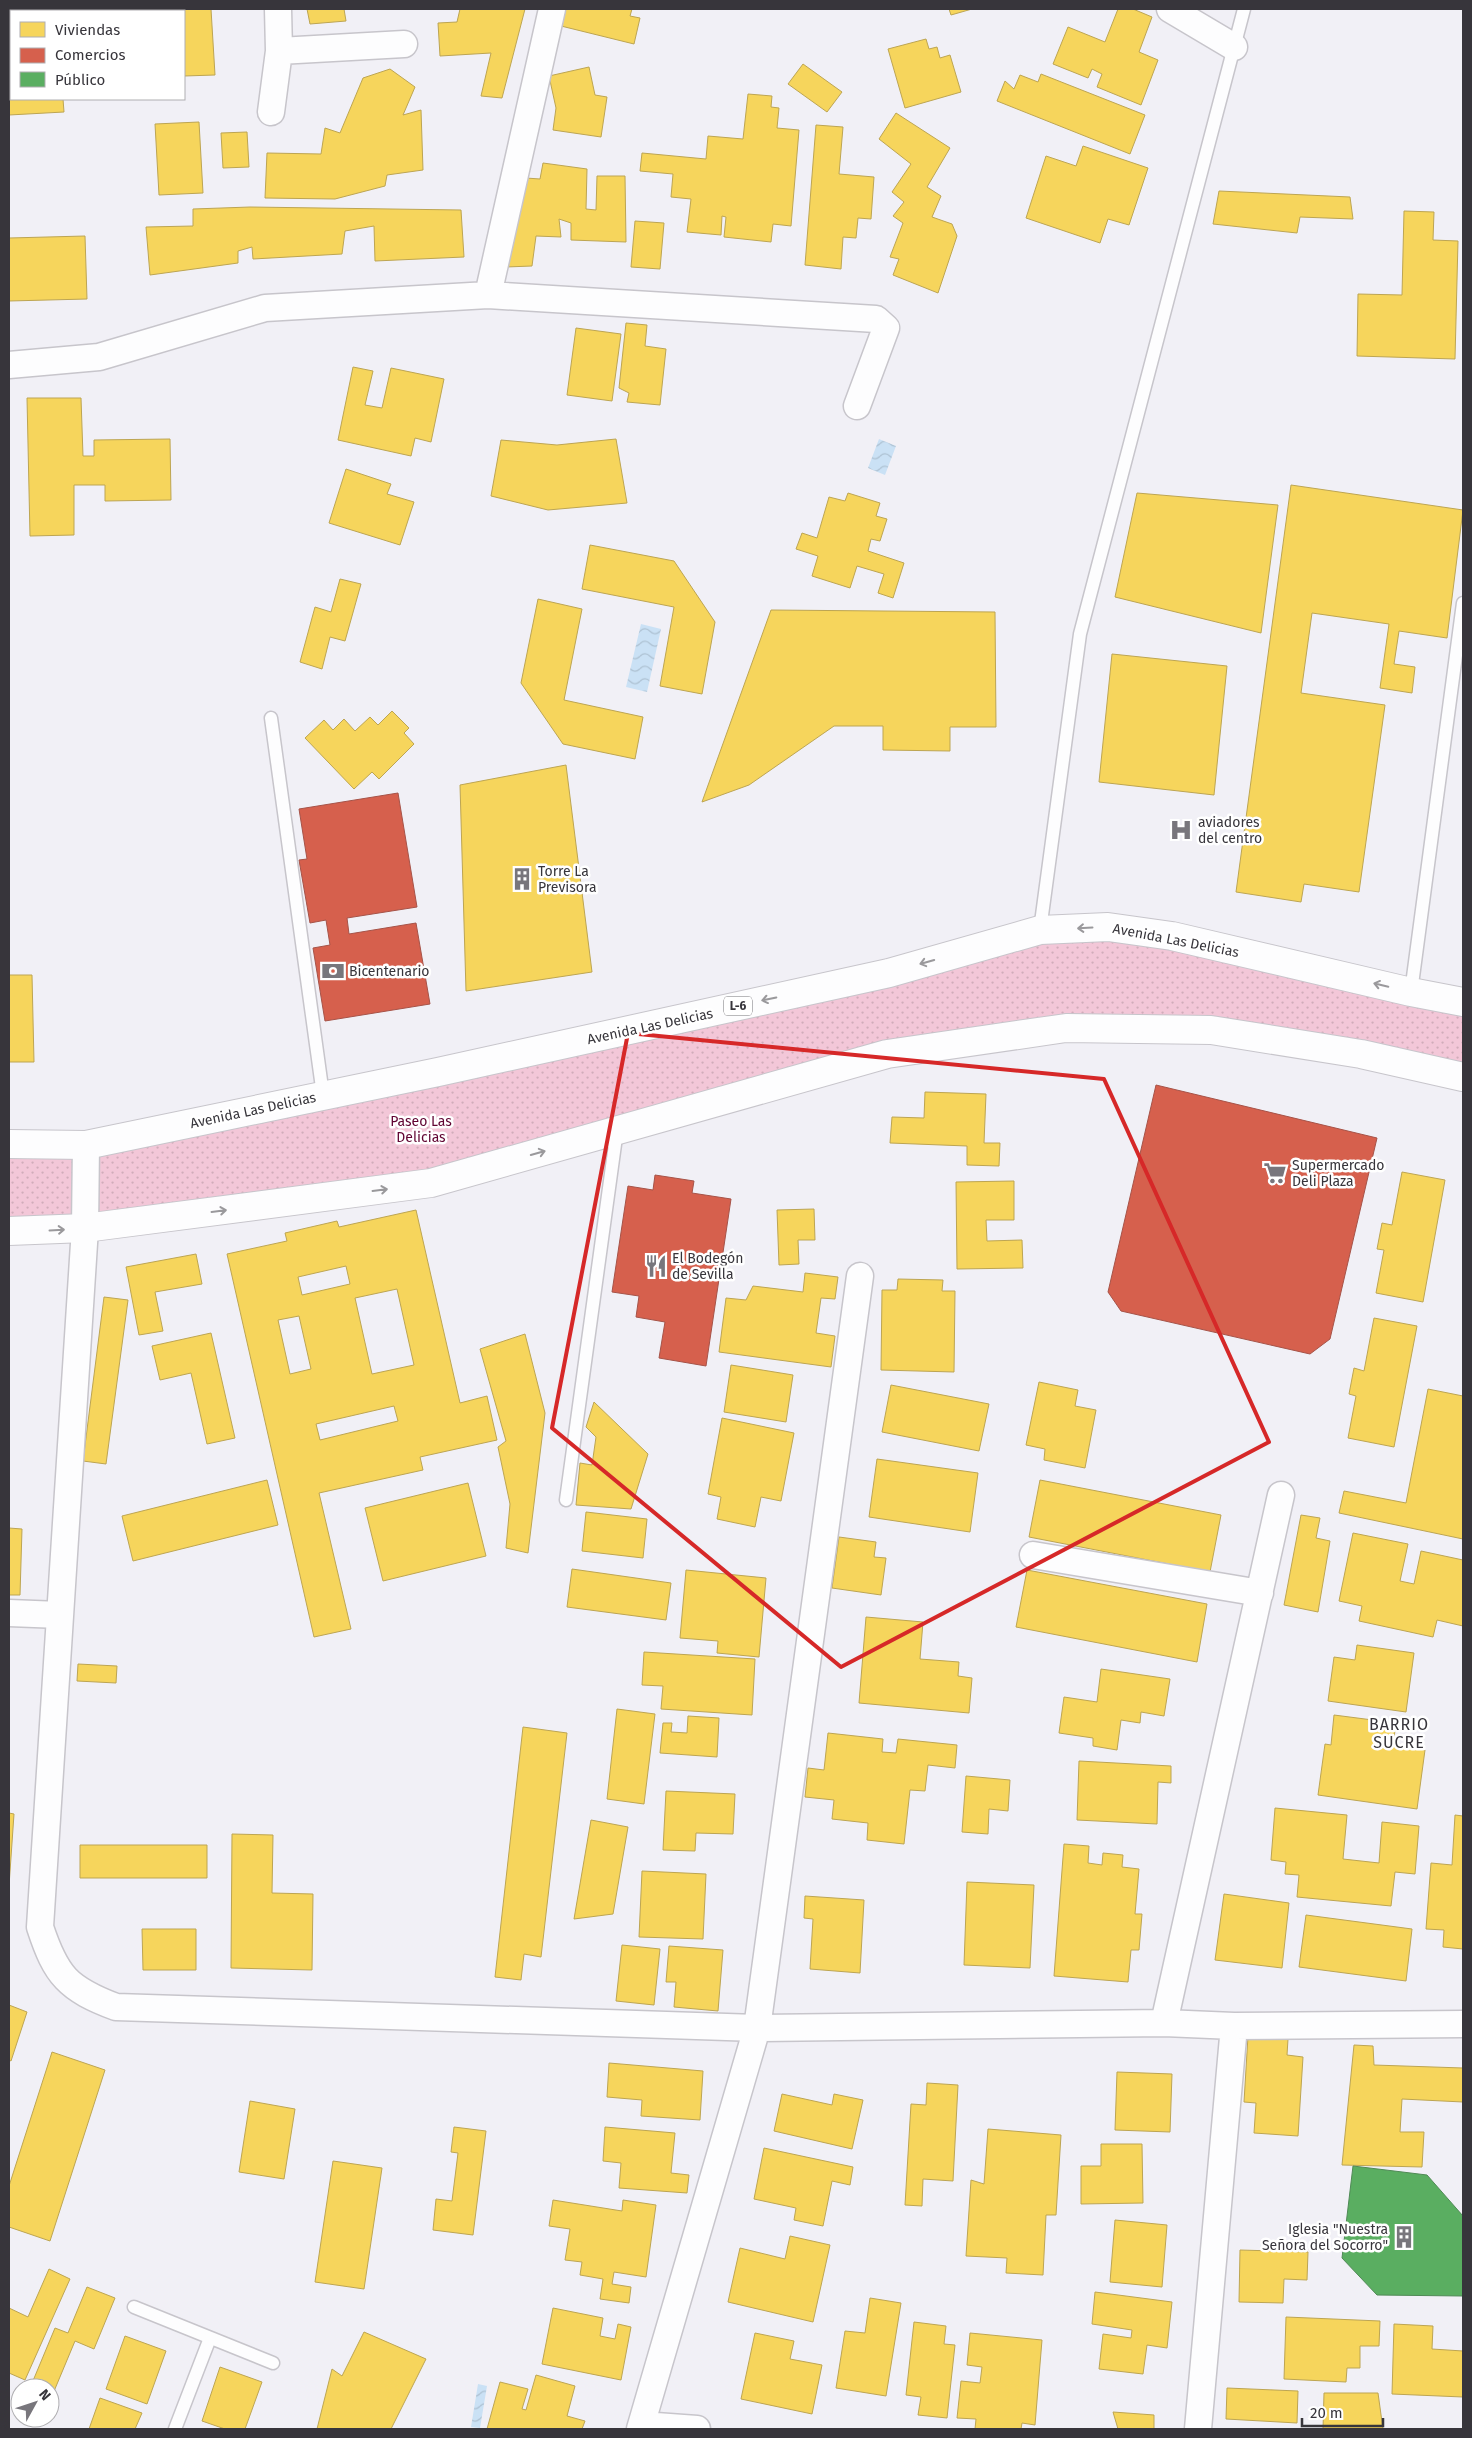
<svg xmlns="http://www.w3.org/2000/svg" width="1472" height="2438" viewBox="0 0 1472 2438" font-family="'Fira Sans',sans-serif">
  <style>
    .grass { fill: url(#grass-dots) }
    .water { fill: url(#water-waves) }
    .homes { fill: #f6d55c; stroke: #bda552; fill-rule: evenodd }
    .shops { fill: #d6604d; stroke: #a65348 }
    .public { fill: #5aae61; stroke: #508a56 }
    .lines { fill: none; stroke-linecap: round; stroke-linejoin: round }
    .lane-casing { stroke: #c7c5cb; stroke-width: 15 }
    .street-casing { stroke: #c7c5cb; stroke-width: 29 }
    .primary-casing { stroke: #c7c5cb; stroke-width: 30 }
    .lane { stroke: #fdfdfe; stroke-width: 12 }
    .street { stroke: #fdfdfe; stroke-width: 26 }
    .primary { stroke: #fdfdfe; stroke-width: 28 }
    .oneway { stroke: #9a999c }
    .marked { fill: none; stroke: #d62828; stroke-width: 4; stroke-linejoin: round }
    .labels { text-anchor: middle; stroke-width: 5; stroke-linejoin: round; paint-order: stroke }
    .shield { fill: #fff; stroke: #737276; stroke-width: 1 }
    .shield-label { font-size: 12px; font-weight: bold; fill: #37353b }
    .poi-label { font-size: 14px; fill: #37353b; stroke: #fff; text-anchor: start }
    .street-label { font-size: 14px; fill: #37353b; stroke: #fff }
    .park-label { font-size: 14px; fill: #600432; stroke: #fff }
    .quarter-label { font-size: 16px; letter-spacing: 1px; fill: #37353b; stroke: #fff }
  </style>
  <defs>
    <pattern id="grass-dots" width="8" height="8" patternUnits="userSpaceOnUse" patternTransform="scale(1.25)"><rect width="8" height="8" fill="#f3c7d8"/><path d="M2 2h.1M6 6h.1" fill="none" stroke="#d1acba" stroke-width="1.8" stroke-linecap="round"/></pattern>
    <pattern id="water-waves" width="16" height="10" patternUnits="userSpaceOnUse" patternTransform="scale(1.25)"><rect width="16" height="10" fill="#cae1f5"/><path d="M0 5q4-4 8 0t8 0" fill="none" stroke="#aec2d3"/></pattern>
  </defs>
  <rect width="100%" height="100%" fill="#f1f0f6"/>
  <path class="grass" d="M1108 927 1463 1002V1082L1215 1031 887 1054 431 1183 9 1231V1144L86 1145Z"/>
  <path class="water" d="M879 439 896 446 885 475 868 468Z
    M641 624 661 629 647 692 626 687Z
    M478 2384 487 2386 480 2428 471 2427Z"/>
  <path class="homes" d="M167 9H211L215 75 184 76V11H167Z
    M307 9H344L346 21 310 24Z
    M460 9H525L502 98 481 96 491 53 440 56 438 23 457 22Z
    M565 9H632L630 16 640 18 634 44 561 26Z
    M949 9H972L951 15Z
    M1118 9H1133L1152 17 1139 52 1158 60 1141 105 1097 87 1102 74 1092 69 1088 78 1053 64 1068 27 1105 42Z
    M926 39 929 49 937 47 940 58 950 55 961 92 905 108 888 49Z
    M9 53H11V99H63L64 112 9 115Z
    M803 64 842 92 827 112 788 84Z
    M589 67 595 95 607 97 601 137 553 130 556 108 549 76Z
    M390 69 415 87 403 115 421 110 423 170 387 175 385 186 335 199 265 198 267 153 321 154 325 128 340 133 363 78Z
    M1041 74 1145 115 1130 154 997 101 1005 81 1014 89 1020 75 1038 82Z
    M748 94 772 96 771 107 779 108 777 128 799 130 791 226 773 224 771 242 724 237 726 217 722 216 721 235 687 232 691 199 671 197 673 174 640 171 642 153 706 159 708 136 743 139Z
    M896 113 950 148 927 187 941 196 932 217 952 224 957 236 938 293 893 275 899 259 890 257 903 223 893 216 904 202 892 192 911 164 879 139Z
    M199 122 203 193 159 195 155 124Z
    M816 125 843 127 839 174 874 177 871 219 858 218 856 238 843 237 841 269 805 265Z
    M247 132 249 167 223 168 221 133Z
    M1083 146 1148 168 1129 225 1108 219 1100 243 1026 218 1046 156 1076 166Z
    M543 163 587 169 586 209 596 210 597 176H625L626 242 571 240V223L559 219 561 237 536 236 532 266 506 267 526 178 540 179Z
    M1219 191 1350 197 1353 219 1300 217 1297 233 1213 224Z
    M250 207 461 210 464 257 375 261 374 226 345 231 342 254 253 259 252 247 238 251V263L150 275 146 227 193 226V209Z
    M1404 211 1434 212 1433 240 1458 241 1455 359 1357 356 1358 294 1402 295Z
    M635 221 664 223 660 269 631 267Z
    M85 236 87 299 9 301V238Z
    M626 323 647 325 645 346 666 349 660 405 627 402 629 393 619 388Z
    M576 328 621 334 612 401 567 395Z
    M353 367 373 371 365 405 382 408 391 368 444 379 431 442 415 438 411 456 338 440Z
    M27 398H81L83 456H94V440L170 439 171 500 105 501V485H74V535L30 536Z
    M616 439 627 503 548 510 491 496 501 440 557 445Z
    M346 469 391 484 387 494 414 502 400 545 329 523Z
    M1291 485 1463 510 1447 638 1399 631 1394 664 1415 667 1412 693 1380 688 1389 624 1312 613 1301 693 1385 705 1359 892 1304 884 1301 902 1236 892Z
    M848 493 880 503 876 516 887 519 880 541 871 539 868 551 904 563 893 598 878 593 884 574 857 566 850 588 812 576 818 556 796 549 802 533 817 538 829 497 845 501Z
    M1137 493 1278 505 1261 633 1115 597Z
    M590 545 674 561 715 622 702 694 660 686 674 607 582 589Z
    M340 579 361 584 345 641 330 637 322 669 300 662 315 607 331 612Z
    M538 599 582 609 564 700 643 717 635 759 563 744 521 683Z
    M771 610 995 612 996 727H950V751L883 750V726H834L749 785 702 802Z
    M1112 654 1227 666 1214 795 1099 782Z
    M392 711 409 728 404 733 414 744 379 779 372 772 354 789 305 738 324 720 333 730 344 719 355 731 370 717 378 725Z
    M566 765 592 972 466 991 460 785Z
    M9 975H32L34 1062H9Z
    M925 1092 986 1094 984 1143H1000L999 1166 967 1165V1146L890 1143 892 1117 924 1118Z
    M1402 1172 1445 1180 1423 1302 1376 1293 1384 1250 1377 1249 1382 1223 1392 1225Z
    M1014 1181V1220H986L987 1241 1022 1240 1023 1268 957 1269 956 1182Z
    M814 1209 815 1240H798L799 1264 779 1265 777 1210Z
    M416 1210 460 1403 487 1396 497 1440 420 1457 423 1470 319 1493 351 1629 314 1637 227 1254 287 1241 285 1233 337 1221 339 1227ZM346 1266 350 1284 302 1295 298 1277ZM397 1289 414 1365 372 1374 355 1298ZM299 1316 311 1369 290 1374 278 1320ZM394 1406 398 1421 320 1440 316 1424Z
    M196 1254 202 1284 155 1292 163 1331 139 1335 126 1267Z
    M805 1273 838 1277 835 1299 821 1298 816 1333 835 1336 831 1367 719 1352 726 1298 746 1300 753 1286 803 1292Z
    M898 1279 943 1280 942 1291H955L954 1372 881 1370 882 1290H897Z
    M104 1297 128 1300 106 1464 83 1461Z
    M1374 1318 1417 1326 1394 1447 1348 1438 1356 1396 1349 1394 1354 1368 1364 1371Z
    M211 1333 235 1438 207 1444 191 1373 160 1380 152 1346Z
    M525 1334 545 1413 528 1553 506 1548 510 1504 498 1447 506 1441 480 1349Z
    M731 1365 793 1375 786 1422 724 1412Z
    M1039 1382 1078 1390 1075 1406 1096 1410 1085 1468 1044 1460 1045 1449 1026 1445Z
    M891 1385 989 1404 979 1451 882 1432Z
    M1428 1389 1463 1396V1539L1339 1513 1344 1491 1406 1503Z
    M594 1402 648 1454 631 1509 576 1505 580 1463 592 1465 596 1437 586 1427Z
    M722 1418 794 1433 781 1501 761 1497 755 1527 717 1519 721 1497 708 1494Z
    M877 1459 978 1473 970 1532 869 1517Z
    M267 1480 278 1525 133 1561 122 1516Z
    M1040 1480 1221 1515 1210 1572 1029 1537Z
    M468 1483 486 1556 383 1581 365 1508Z
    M586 1512 647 1519 643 1558 582 1551Z
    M1301 1515 1320 1518 1316 1538 1330 1541 1318 1612 1284 1605Z
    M9 1528 22 1529 20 1595H9Z
    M1353 1533 1408 1544 1400 1581 1414 1584 1421 1551 1463 1560V1626L1437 1620 1433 1637 1359 1621 1362 1606 1339 1601Z
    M839 1537 876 1542 874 1557 886 1558 881 1595 832 1588Z
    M572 1569 671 1583 666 1620 567 1607Z
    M686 1570 766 1578 759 1657 717 1653 718 1641 680 1638Z
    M1027 1570 1207 1604 1197 1662 1016 1627Z
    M866 1617 923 1622 920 1659 959 1662 958 1676 972 1678 969 1713 859 1703Z
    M1357 1645 1414 1653 1406 1712 1328 1701 1334 1657 1355 1660Z
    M644 1652 755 1659 752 1715 661 1709 663 1686 642 1685Z
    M78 1664 117 1666 116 1683 77 1681Z
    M1101 1669 1170 1679 1164 1716 1141 1712 1140 1723 1121 1720 1117 1750 1093 1746V1738L1059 1733 1064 1697 1097 1702Z
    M617 1709 655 1714 644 1804 607 1799Z
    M1334 1715 1396 1723 1393 1745 1425 1750 1417 1809 1318 1795 1325 1744 1331 1745Z
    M688 1716 719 1718 717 1757 660 1753 663 1723H672L671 1732 687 1733Z
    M523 1727 567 1733 541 1957 524 1954 521 1980 495 1977Z
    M828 1733 883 1739 882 1752 896 1753 898 1739 957 1745 955 1768 928 1765 925 1791 910 1790 904 1844 867 1840 868 1823 832 1819 834 1800 805 1797 808 1768 824 1770Z
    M1079 1761 1171 1766V1783L1158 1782 1157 1824 1077 1820Z
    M966 1776 1010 1780 1008 1811 989 1809 988 1834 962 1832Z
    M666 1791 735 1794 733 1834 696 1833 695 1851 663 1850Z
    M1275 1808 1347 1815 1343 1859 1379 1863 1382 1822 1419 1826 1415 1874 1395 1872 1391 1906 1297 1897 1299 1875 1285 1874 1286 1862 1271 1860Z
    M9 1813 14 1814 9 1886Z
    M1455 1815 1463 1816V1949L1443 1947 1444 1930 1426 1929 1431 1863 1452 1865Z
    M591 1820 628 1827 613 1914 574 1919Z
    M232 1834 273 1835 272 1893 313 1894 312 1970 231 1968Z
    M1064 1844 1089 1846 1088 1863 1102 1865 1103 1853 1123 1855 1122 1867 1139 1869 1135 1914H1142L1139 1950H1131L1128 1982 1054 1976Z
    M80 1845H207V1878H80Z
    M642 1871 706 1874 703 1939 639 1937Z
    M967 1882 1034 1885 1030 1968 964 1965Z
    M1224 1894 1289 1903 1282 1968 1215 1960Z
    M805 1896 864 1900 860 1973 810 1969 813 1919 804 1918Z
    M1306 1915 1412 1929 1406 1981 1299 1967Z
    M142 1929H196V1970H143Z
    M622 1945 660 1949 654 2005 616 2001Z
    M669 1946 723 1950 718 2011 674 2007 676 1982H666Z
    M9 2005 27 2012 11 2061 9 2060Z
    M1248 2036 1288 2039 1287 2055 1303 2057 1298 2136 1254 2133 1256 2103 1244 2102Z
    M1354 2045 1373 2046 1374 2065 1463 2068V2102L1402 2099 1400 2132H1424L1422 2167 1342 2165Z
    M52 2052 105 2070 50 2241 9 2227V2186Z
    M609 2063 703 2071 700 2120 641 2116 642 2100 607 2097Z
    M1117 2072 1172 2074 1170 2132 1115 2130Z
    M927 2083 958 2085 953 2181 923 2179 922 2206 905 2205 911 2104 926 2105Z
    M782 2094 832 2105 834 2094 863 2100 852 2149 774 2131Z
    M250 2101 295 2109 284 2179 239 2172Z
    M454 2127 486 2131 473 2235 433 2230 436 2199 452 2201 458 2153 451 2152Z
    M605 2127 675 2133 671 2173 689 2175 687 2193 619 2188 621 2163 603 2161Z
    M988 2129 1061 2135 1056 2215H1046L1043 2275 1006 2273 1007 2258 966 2256 971 2180 984 2184Z
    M1101 2144H1142L1143 2203 1081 2204V2166H1101Z
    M764 2148 853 2167 850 2185 832 2181 823 2226 794 2220 796 2208 754 2199Z
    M333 2161 382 2168 364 2289 315 2282Z
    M553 2200 622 2211 623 2200 656 2205 646 2277 614 2272 612 2284 631 2287 629 2303 600 2299 603 2279 580 2275 582 2262 565 2260 570 2229 549 2226Z
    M1115 2220 1167 2225 1162 2287 1110 2282Z
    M790 2236 830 2245 813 2322 728 2302 740 2248 785 2259Z
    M1240 2250 1308 2252 1307 2280 1284 2279 1283 2303 1239 2302Z
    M49 2269 70 2279 25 2380 9 2373V2308L28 2317Z
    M87 2287 115 2298 94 2349 75 2341 52 2396 50 2388H30L55 2328 68 2333Z
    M1095 2292 1172 2302 1167 2348 1147 2345 1143 2374 1099 2369 1103 2334 1131 2338 1132 2330 1092 2324Z
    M870 2298 901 2303 886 2396 836 2388 845 2331 865 2333Z
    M553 2308 603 2318 600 2336 615 2339 618 2324 631 2327 621 2380 542 2364Z
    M1286 2317 1380 2321 1379 2346H1360V2368H1347L1346 2382 1284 2379Z
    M914 2322 946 2326 944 2344 955 2345 947 2418 918 2415 921 2397 906 2395Z
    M1394 2324 1433 2326 1432 2349 1463 2351V2397L1392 2394Z
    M364 2332 426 2359 391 2429H317L332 2369 342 2376Z
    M755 2333 794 2341 790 2359 822 2365 812 2414 741 2399Z
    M970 2333 1042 2340 1035 2425 1022 2423 1021 2429H975L976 2419 957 2418 961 2381 980 2383 982 2367 967 2365Z
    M125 2336 166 2351 147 2404 106 2389Z
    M220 2367 262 2382 245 2429H225L202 2421Z
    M536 2375 575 2386 567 2416 585 2421 582 2429H487L500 2382 528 2389 522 2409 526 2410Z
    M1227 2388 1298 2391 1297 2423 1226 2419Z
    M1324 2393H1378L1383 2429H1323Z
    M100 2398 142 2413 135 2429H89Z
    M1113 2412 1154 2415V2429H1118Z"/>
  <path class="shops" d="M398 793 417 907 347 918 349 934 416 923 430 1004 325 1021 313 948 330 945 326 920 310 923 299 860 307 859 299 809Z
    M1156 1085 1377 1138 1330 1339 1310 1354 1121 1311 1108 1292Z
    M655 1175 694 1181 692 1193 731 1199 706 1366 659 1358 665 1322 636 1317 639 1296 612 1292 628 1186 653 1190Z"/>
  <path class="public" d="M1353 2166 1427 2175 1463 2216V2296L1377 2295 1342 2258Z"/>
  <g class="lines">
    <defs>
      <path id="lane" d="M271 718 323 1095
        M1040 930 1080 634 1244 9
        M1411 992 1463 603
        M566 1500 617 1130
        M134 2307 273 2363
        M175 2429 210 2338"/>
      <path id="street" d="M1170 9 1234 47
        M279 51 404 44
        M271 112 279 51 278 9
        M488 295 552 9
        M9 365 99 357 265 308 488 295 876 319 886 328 857 406
        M86 1145 85 1228 40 1927C56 1976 68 1989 116 2007L757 2028 1164 2023 1234 2026 1463 2024
        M1033 1555 1260 1593
        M9 1613 60 1615
        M1164 2023 1281 1495
        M642 2425 697 2429
        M640 2429 757 2028 860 1276
        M1198 2429 1234 2026"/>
      <path id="primary" d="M9 1144 86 1145 438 1072 889 973 1040 930 1108 927 1172 936 1411 992 1463 1002
        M9 1231 85 1228 431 1183 887 1054 1066 1028 1211 1030 1361 1054 1463 1077"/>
    </defs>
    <use href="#lane" class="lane-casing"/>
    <use href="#street" class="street-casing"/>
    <use href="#primary" class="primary-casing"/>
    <use href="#lane" class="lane"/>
    <use href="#street" class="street"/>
    <use href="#primary" class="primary"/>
  </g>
  <defs><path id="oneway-shaft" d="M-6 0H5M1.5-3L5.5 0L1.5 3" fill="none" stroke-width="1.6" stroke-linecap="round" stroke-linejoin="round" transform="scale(1.25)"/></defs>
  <g class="oneway">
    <use href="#oneway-shaft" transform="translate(1085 928) rotate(177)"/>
    <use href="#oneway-shaft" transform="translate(927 962) rotate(164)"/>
    <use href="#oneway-shaft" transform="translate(1381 985) rotate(-167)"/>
    <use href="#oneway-shaft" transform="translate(769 999) rotate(168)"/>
    <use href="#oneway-shaft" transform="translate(538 1153) rotate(-16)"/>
    <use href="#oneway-shaft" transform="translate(380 1190) rotate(-7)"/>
    <use href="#oneway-shaft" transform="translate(219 1211) rotate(-7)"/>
    <use href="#oneway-shaft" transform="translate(57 1230) rotate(-3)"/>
  </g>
  <path class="marked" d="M628 1033 1104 1079 1269 1442 841 1667 552 1428Z"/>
  <defs>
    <symbol id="hospital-bare" viewBox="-9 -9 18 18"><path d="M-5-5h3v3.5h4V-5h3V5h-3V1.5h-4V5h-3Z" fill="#78767c" stroke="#fff" stroke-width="2.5" paint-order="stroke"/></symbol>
    <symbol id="building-bare" viewBox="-9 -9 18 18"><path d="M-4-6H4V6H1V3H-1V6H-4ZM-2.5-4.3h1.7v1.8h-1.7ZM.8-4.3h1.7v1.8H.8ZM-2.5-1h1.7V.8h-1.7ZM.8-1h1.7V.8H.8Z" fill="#78767c" stroke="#fff" stroke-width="2.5" paint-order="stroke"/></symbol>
    <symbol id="bank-bare" viewBox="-9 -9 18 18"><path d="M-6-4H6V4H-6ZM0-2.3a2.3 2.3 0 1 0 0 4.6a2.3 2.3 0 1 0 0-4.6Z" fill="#78767c" stroke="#fff" stroke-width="2.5" paint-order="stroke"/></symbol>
    <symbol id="supermarket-bare" viewBox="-9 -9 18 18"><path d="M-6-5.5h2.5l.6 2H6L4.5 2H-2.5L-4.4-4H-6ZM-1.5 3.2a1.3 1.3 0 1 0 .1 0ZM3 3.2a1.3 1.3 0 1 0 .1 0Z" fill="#78767c" stroke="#fff" stroke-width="2.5" paint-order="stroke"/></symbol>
    <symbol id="restaurant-bare" viewBox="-9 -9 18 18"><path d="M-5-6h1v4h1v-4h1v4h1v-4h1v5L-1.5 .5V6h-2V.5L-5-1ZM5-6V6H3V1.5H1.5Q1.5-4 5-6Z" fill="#78767c" stroke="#fff" stroke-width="2.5" paint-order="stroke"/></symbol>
  </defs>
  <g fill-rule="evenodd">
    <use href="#hospital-bare" x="1165" y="814" width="32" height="32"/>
    <use href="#building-bare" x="506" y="863" width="32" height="32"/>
    <use href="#bank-bare" x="317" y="955" width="32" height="32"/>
    <use href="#supermarket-bare" x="1259" y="1157" width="32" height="32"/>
    <use href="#restaurant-bare" x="640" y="1250" width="32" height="32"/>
    <use href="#building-bare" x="1388" y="2221" width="32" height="32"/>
  </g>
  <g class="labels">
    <rect class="shield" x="724" y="996.5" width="28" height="19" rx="4"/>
    <g class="shield-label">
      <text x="738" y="1010">L-6</text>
    </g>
    <g class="poi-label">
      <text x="1198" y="827">aviadores<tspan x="1198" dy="16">del centro</tspan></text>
      <text x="538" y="876">Torre La<tspan x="538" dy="16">Previsora</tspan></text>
      <text x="349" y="976">Bicentenario</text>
      <text x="1292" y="1170">Supermercado<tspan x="1292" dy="16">Deli Plaza</tspan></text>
      <text x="672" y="1263">El Bodegón<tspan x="672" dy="16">de Sevilla</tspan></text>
      <text x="1388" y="2234" text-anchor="end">Iglesia "Nuestra<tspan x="1388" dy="16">Señora del Socorro"</tspan></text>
    </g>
    <g class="street-label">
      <text transform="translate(1176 940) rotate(11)" y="5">Avenida Las Delicias</text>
      <text transform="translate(650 1026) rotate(-12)" y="5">Avenida Las Delicias</text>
      <text transform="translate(253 1110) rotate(-12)" y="5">Avenida Las Delicias</text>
    </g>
    <g class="park-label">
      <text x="421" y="1126">Paseo Las<tspan x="421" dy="16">Delicias</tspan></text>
    </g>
    <g class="quarter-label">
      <text x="1399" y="1730">BARRIO<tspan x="1399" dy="18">SUCRE</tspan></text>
    </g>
  </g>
  <rect width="1472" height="2438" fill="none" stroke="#37353b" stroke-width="20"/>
  <rect x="10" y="10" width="175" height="90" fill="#ffffff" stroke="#afaeb1"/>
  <rect x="20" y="22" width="25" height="15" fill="#f6d55c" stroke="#afaeb1"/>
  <text x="55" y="35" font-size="15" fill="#37353b">Viviendas</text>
  <rect x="20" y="48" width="25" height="15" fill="#d6604d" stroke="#afaeb1"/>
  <text x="55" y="60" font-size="15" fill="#37353b">Comercios</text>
  <rect x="20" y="72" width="25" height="15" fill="#5aae61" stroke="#afaeb1"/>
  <text x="55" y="85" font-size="15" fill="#37353b">Público</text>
  <g transform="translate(35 2403) rotate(50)"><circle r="24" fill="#ffffff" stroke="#afaeb1"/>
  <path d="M0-4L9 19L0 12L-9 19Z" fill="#78767c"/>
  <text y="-8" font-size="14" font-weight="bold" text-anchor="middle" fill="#37353b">N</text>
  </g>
  <path d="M1302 2418v8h81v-8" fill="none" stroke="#37353b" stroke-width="2.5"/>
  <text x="1310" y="2418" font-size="15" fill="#37353b" stroke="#ffffff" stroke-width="4" paint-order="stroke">20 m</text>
</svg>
